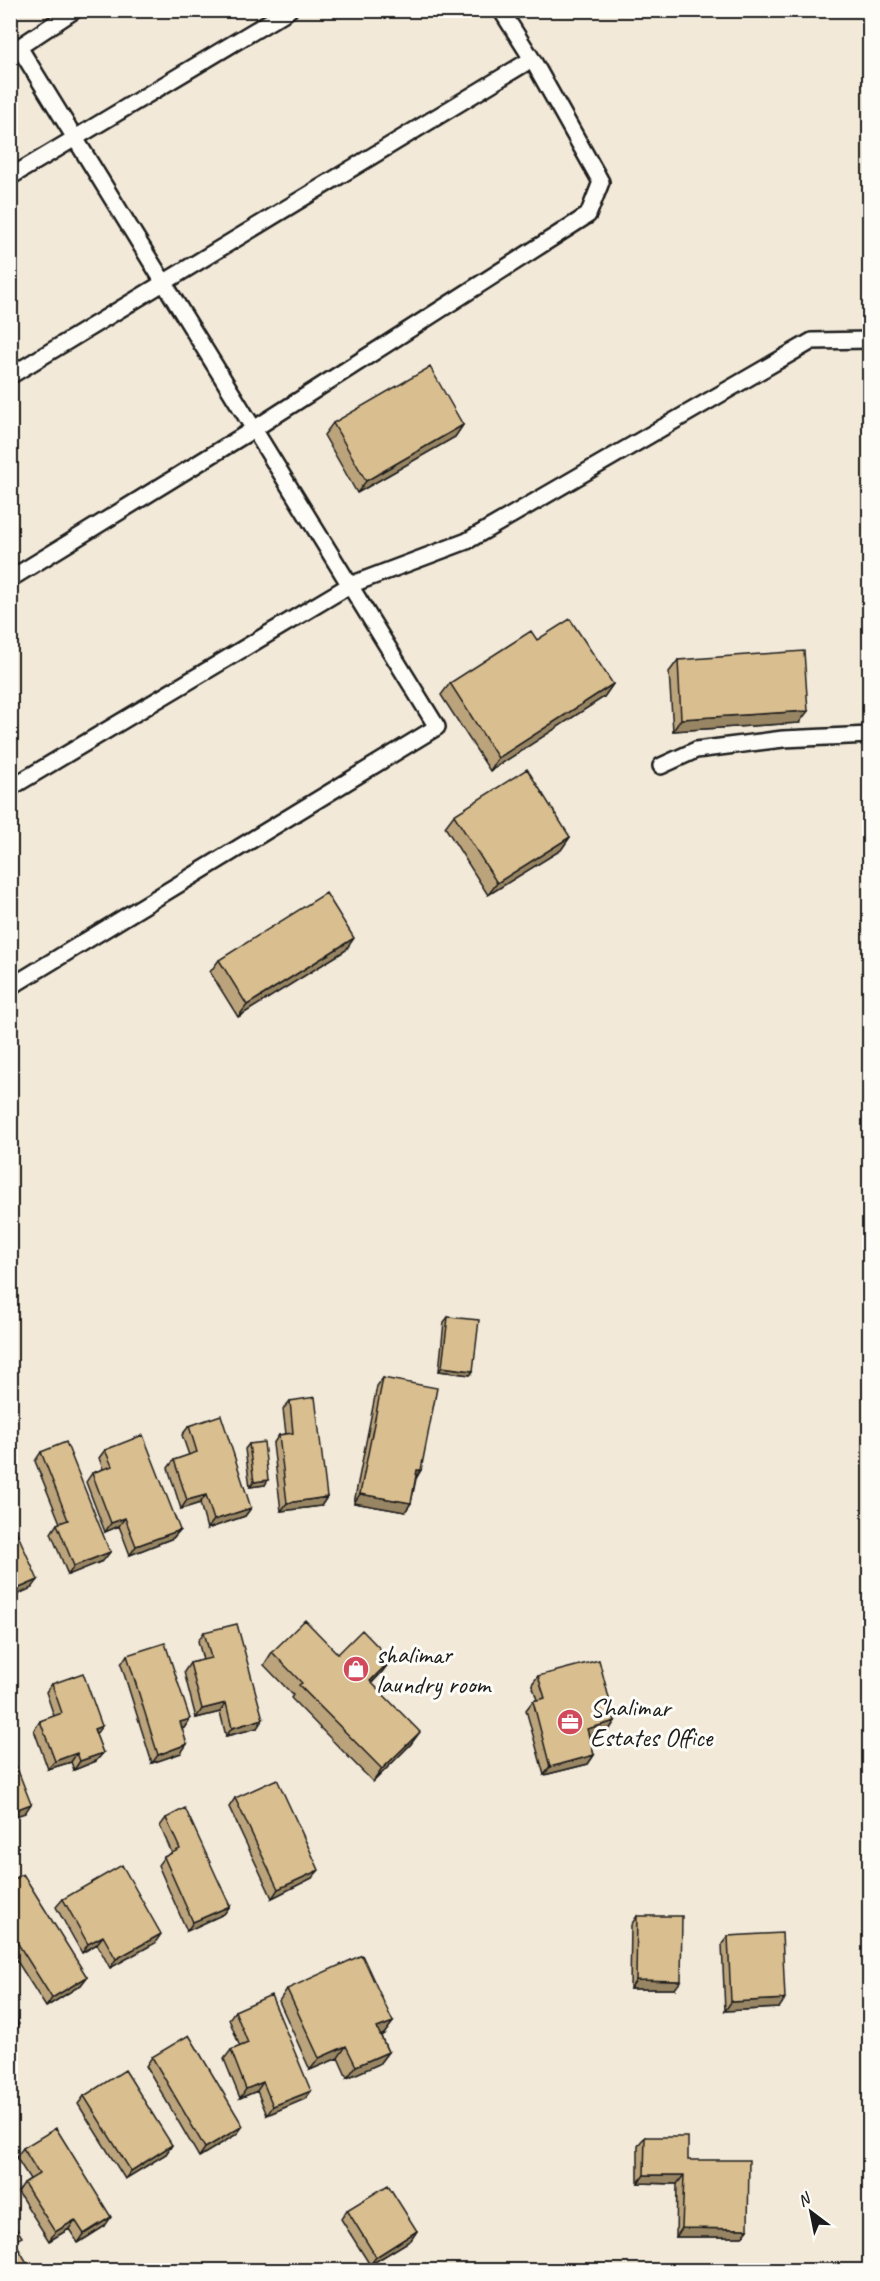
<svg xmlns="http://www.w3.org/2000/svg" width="880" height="2281" viewBox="0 0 880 2281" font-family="Caveat,sans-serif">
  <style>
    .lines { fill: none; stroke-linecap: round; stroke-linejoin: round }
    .lane-casing { stroke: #1c1c1c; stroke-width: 20 }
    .lane { stroke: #fdfcf7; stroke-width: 15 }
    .wall { fill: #bba37b; stroke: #1c1c1c; stroke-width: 1.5 }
    .shaded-wall { fill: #988564; stroke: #1c1c1c; stroke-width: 1.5 }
    .building { fill: #d9be8f; stroke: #1c1c1c; stroke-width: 1.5 }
    .labels { text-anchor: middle; stroke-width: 6; stroke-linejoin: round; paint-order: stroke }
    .poi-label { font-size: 26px; fill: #1c1c1c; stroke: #fdfcf7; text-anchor: start }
  </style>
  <rect width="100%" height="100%" fill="#f2e9d8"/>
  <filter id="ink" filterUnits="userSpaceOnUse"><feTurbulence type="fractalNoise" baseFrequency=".0167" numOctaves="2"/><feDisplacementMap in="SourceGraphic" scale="12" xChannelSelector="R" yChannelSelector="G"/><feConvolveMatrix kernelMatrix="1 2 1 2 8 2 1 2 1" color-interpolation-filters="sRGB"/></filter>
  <g filter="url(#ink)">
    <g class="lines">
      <defs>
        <path id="lane" d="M501 10 532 59
          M19 47 75 10
          M10 53 19 47 437 727 10 987
          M10 177 289 10
          M10 376 532 59 601 182 588 215 254 429 10 579
          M661 766 696 750 783 739 870 735
          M10 788 350 585 467 541 812 341 870 340"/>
      </defs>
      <use href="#lane" class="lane-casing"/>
      <use href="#lane" class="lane"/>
    </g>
    <path class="wall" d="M333 423 463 425 455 437 357 493 324 435Z
      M537 640 613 684 604 697 490 771 441 695 450 683Z
      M678 660 799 723 673 731 669 672Z
      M454 815 570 837 561 850 488 895 445 827Z
      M346 950 238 1017 210 972 219 960Z
      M448 1317 473 1371 470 1375 439 1371 444 1322Z
      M383 1378 421 1470 416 1479 411 1503 405 1512 354 1503 377 1386Z
      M290 1401 327 1497 321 1506 281 1511 273 1444 279 1435 286 1434 283 1409Z
      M189 1426 251 1508 245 1516 207 1529 200 1503 181 1509 168 1468 174 1460 189 1455 182 1435Z
      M249 1444 265 1485 250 1487 245 1449Z
      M105 1450 180 1530 173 1538 130 1555 119 1526 105 1532 86 1482 92 1473 103 1469 99 1458Z
      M41 1452 110 1552 103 1561 68 1575 51 1533 57 1524 60 1523 35 1461Z
      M204 1632 257 1728 226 1736 220 1712 196 1718 184 1672 190 1663 203 1660 198 1641Z
      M272 1652 338 1654 391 1660 382 1672 372 1683 411 1744 373 1782 291 1698 293 1695 264 1665Z
      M127 1655 190 1719 184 1728 182 1729 181 1753 152 1763 121 1664Z
      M538 1676 615 1721 609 1730 589 1736 594 1755 588 1764 544 1775 526 1710 533 1701 537 1700 532 1684Z
      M52 1684 96 1735 103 1753 96 1761 74 1770 71 1762 48 1769 34 1730 40 1721 54 1716 46 1692Z
      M235 1798 312 1878 272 1898 229 1807Z
      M166 1818 230 1906 224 1914 187 1931 158 1865 164 1857 172 1853 160 1826Z
      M10 1882 87 1977 81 1985 46 2007 10 1950Z
      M63 1899 155 1943 110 1968 97 1944 82 1953 56 1907Z
      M637 1916 675 1989H630L631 1925Z
      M728 1936 779 2008 725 2011 722 1944Z
      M287 1989 393 2022 384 2034 381 2036 388 2052 379 2064 347 2078 338 2058 310 2070 279 2001Z
      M235 2011 311 2091 305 2099 267 2115 257 2091 240 2098 224 2059 231 2050 240 2047 229 2019Z
      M152 2057 237 2134 199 2157 146 2066Z
      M84 2096 172 2145 166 2154 125 2179 78 2104Z
      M645 2137 688 2160 748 2229 742 2237H676L677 2184 638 2183V2145Z
      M23 2148 105 2226 78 2243 69 2229 49 2241 18 2192 24 2183 30 2179 16 2157Z
      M347 2210 417 2231 411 2240 370 2265 341 2219Z"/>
    <path class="shaded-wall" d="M463 425 455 437 357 493 366 481Z
      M613 684 604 697 490 771 498 758Z
      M808 711 799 723 673 731 681 719Z
      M570 837 561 850 488 895 497 883Z
      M354 938 346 950 238 1017 247 1005Z
      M442 1367 473 1371 470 1375 439 1371Z
      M417 1470H421L415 1479Z
      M268 1480 265 1485 250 1487 254 1482Z
      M360 1494 411 1503 405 1512 354 1503Z
      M206 1495 200 1503 181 1509 187 1500Z
      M327 1497 321 1506 281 1511 287 1503Z
      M251 1508 245 1516 207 1529 214 1520Z
      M125 1518 119 1526 105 1532 111 1523Z
      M180 1530 173 1538 130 1555 136 1546Z
      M110 1552 103 1561 68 1575 74 1566Z
      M38 1580 32 1588 10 1598V1592Z
      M391 1660 382 1672 361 1693 370 1681Z
      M226 1703 220 1712 196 1718 202 1709Z
      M190 1719 184 1728 174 1731 180 1722Z
      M263 1719 257 1728 226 1736 232 1728Z
      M615 1721 609 1730 581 1738 587 1729Z
      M102 1726 96 1734 94 1729Z
      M420 1732 411 1744 373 1782 382 1769Z
      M187 1744 181 1753 152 1763 158 1755Z
      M77 1753 71 1762 48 1769 55 1761Z
      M103 1753 96 1761 74 1770 80 1761Z
      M594 1755 588 1764 544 1775 550 1767Z
      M31 1804 25 1813 10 1818V1812Z
      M319 1870 312 1878 272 1898 278 1889Z
      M230 1906 224 1914 187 1931 193 1922Z
      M161 1934 155 1943 110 1968 116 1959Z
      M103 1936 97 1944 82 1953 88 1944Z
      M87 1977 81 1985 46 2007 52 1998Z
      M636 1980 681 1981 675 1989H630Z
      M785 1999 779 2008 725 2011 731 2002Z
      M393 2022 384 2034 369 2041 377 2028Z
      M19 2024 13 2032 10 2034V2029Z
      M346 2046 338 2058 310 2070 319 2058Z
      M388 2052 379 2064 347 2078 356 2066Z
      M263 2082 257 2091 240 2098 246 2089Z
      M311 2091 305 2099 267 2115 273 2106Z
      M243 2126 237 2134 199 2157 205 2148Z
      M172 2145 166 2154 125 2179 131 2171Z
      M644 2175H684L677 2184 638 2183Z
      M111 2217 105 2226 78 2243 84 2234Z
      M75 2220 69 2229 49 2241 55 2232Z
      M682 2228 748 2229 742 2237H676Z
      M417 2231 411 2240 370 2265 376 2257Z"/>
    <path class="building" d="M430 367 463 425 366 481 333 423Z
      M570 619 613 684 498 758 450 683 531 631 537 640Z
      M804 651 808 711 681 719 678 660Z
      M527 769 570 837 497 883 454 815Z
      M326 893 354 938 247 1005 219 960Z
      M448 1317 479 1320 473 1371 442 1367Z
      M383 1378 437 1388 421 1470H417L411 1503 360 1494Z
      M315 1397 327 1497 287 1503 279 1435 293 1433 290 1401Z
      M221 1415 251 1508 214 1520 206 1495 187 1500 174 1460 197 1452 189 1426Z
      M143 1435 180 1530 136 1546 125 1518 111 1523 92 1473 112 1466 105 1450Z
      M66 1442 110 1552 74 1566 57 1524 68 1520 41 1452Z
      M264 1442 268 1480 254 1482 249 1444Z
      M10 1517 38 1580 10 1592Z
      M305 1620 338 1654 362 1630 391 1660 370 1681 420 1732 382 1769 299 1685 302 1683 272 1652Z
      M237 1624 263 1719 232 1728 226 1703 202 1709 190 1663 211 1658 204 1632Z
      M165 1643 190 1719 180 1722 187 1744 158 1755 127 1655Z
      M599 1660 615 1721 587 1729 594 1755 550 1767 533 1701 545 1698 538 1676Z
      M83 1673 102 1726 94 1729 103 1753 80 1761 77 1753 55 1761 40 1721 62 1713 52 1684Z
      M10 1750 31 1804 10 1812Z
      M277 1779 319 1870 278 1889 235 1798Z
      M185 1808 230 1906 193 1922 164 1857 180 1849 166 1818Z
      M122 1865 161 1934 116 1959 103 1936 88 1944 63 1899Z
      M23 1874 87 1977 52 1998 10 1931V1915L15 1913 10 1905V1882Z
      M637 1916H682L681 1981 636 1980Z
      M782 1933 785 1999 731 2002 728 1936Z
      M362 1955 393 2022 377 2028 388 2052 356 2066 346 2046 319 2058 287 1989Z
      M271 1995 311 2091 273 2106 263 2082 246 2089 231 2050 248 2043 235 2011Z
      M10 2010 19 2024 10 2029Z
      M189 2035 243 2126 205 2148 152 2057Z
      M125 2070 172 2145 131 2171 84 2096Z
      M56 2128 111 2217 84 2234 75 2220 55 2232 24 2183 39 2174 23 2148Z
      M645 2137H688V2160H749L748 2229 682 2228 684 2175H644Z
      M388 2185 417 2231 376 2257 347 2210Z
      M10 2219 22 2237 14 2241 32 2271H10Z"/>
  </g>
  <defs>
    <symbol id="shop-disc" viewBox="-11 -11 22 22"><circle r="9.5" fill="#d1495b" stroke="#fdfcf7"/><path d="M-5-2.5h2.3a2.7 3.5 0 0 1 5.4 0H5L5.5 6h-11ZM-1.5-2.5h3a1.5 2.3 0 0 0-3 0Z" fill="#fff"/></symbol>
    <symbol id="office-disc" viewBox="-11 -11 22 22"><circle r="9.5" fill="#d1495b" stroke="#fdfcf7"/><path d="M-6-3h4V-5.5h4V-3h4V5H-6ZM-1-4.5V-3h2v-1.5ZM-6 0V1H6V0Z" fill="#fff"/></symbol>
  </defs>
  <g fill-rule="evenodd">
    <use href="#shop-disc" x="341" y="1654" width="30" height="30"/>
    <use href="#office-disc" x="555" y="1707" width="30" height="30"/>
  </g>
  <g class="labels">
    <g class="poi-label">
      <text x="376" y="1663">shalimar<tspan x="376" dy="30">laundry room</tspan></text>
      <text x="590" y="1716">Shalimar<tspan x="590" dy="30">Estates Office</tspan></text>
    </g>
  </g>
  <rect width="880" height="2281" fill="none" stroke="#fdfcf7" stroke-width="36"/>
  <rect x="18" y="18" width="844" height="2245" fill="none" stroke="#1c1c1c" stroke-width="2" filter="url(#ink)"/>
  <g transform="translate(811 2212) rotate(328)" stroke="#fdfcf7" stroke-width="4.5" paint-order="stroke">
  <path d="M0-4.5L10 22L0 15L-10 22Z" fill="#1c1c1c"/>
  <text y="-9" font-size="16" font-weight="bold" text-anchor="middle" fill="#1c1c1c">N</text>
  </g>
</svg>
